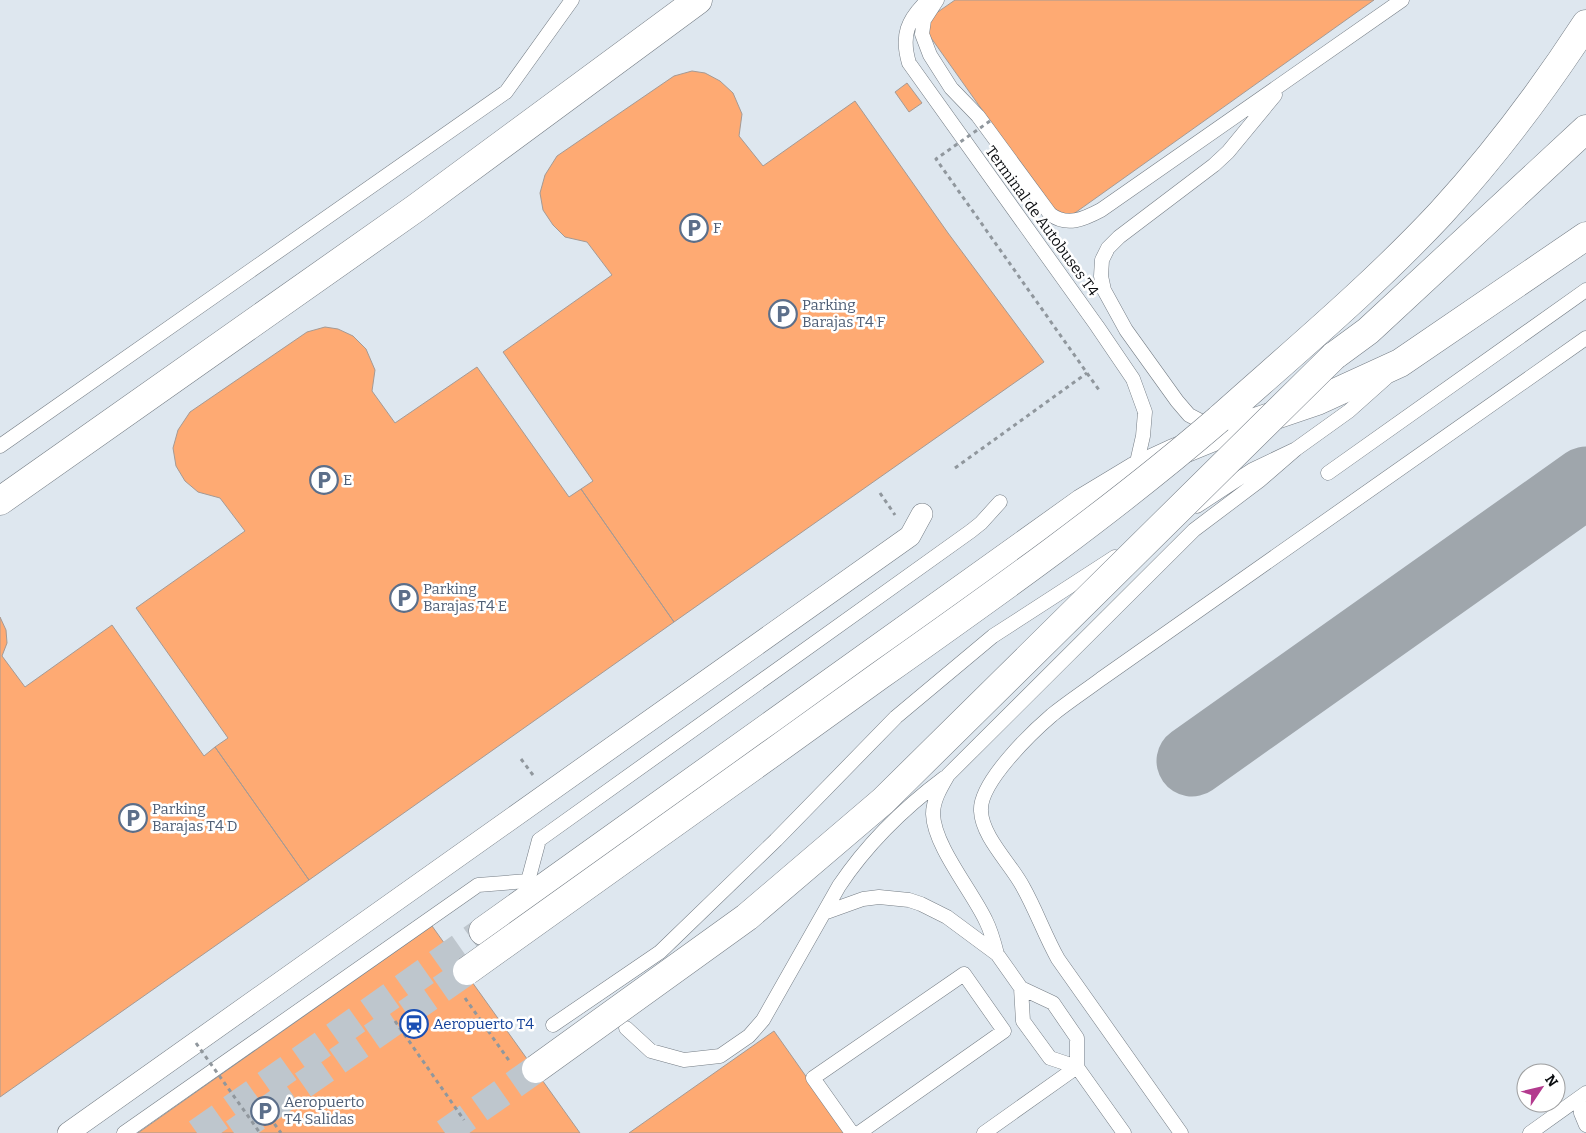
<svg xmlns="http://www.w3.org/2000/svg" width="1586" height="1133" viewBox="0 0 1586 1133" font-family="Bitter,serif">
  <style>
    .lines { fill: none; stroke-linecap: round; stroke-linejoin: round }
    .taxiway { stroke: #9fa6ac; stroke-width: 71 }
    .building { fill: #feaa73; stroke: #a59a94 }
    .tertiary-tunnel { stroke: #bec6cd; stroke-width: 28; stroke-dasharray: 28 14; stroke-linecap: butt }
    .service-casing { stroke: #757d85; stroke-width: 15 }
    .pedestrian-casing { stroke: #757d85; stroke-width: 22 }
    .tertiary-casing { stroke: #757d85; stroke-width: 29 }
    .path { stroke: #90979d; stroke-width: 3; stroke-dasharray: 4 4; stroke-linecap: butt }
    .service { stroke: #fff; stroke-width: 14 }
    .pedestrian { stroke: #fff; stroke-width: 21 }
    .tertiary { stroke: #fff; stroke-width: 28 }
    .tertiary-bridge-casing { stroke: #757d85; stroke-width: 29; stroke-linecap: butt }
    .path-bridge { stroke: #90979d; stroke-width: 3; stroke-dasharray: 4 4; stroke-linecap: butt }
    .tertiary-bridge { stroke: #fff; stroke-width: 28 }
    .labels { text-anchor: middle; stroke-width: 5; stroke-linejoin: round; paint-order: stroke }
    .street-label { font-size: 15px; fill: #0a0c0f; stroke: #fff }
    .service-label { font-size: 15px; fill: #4e5e75; stroke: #fff; text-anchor: start }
    .transit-label { font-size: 15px; fill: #164399; stroke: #fff; text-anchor: start }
  </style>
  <rect width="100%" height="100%" fill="#dee7ef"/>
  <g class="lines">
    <path class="taxiway" d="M1192 761 1586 482"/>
  </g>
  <path class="building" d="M955 0H1374L1072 215 1064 216 1053 210 929 35 927 30 932 16Z
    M692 71 705 73 720 81 733 93 742 114 739 136 763 166 855 101 948 233 1044 362 674 622 581 489 593 481 503 352 612 275 587 242 565 237 553 225 543 210 540 193 545 175 557 156 674 76Z
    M907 83 922 103 909 112 895 92Z
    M325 327 338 329 353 336 366 349 375 370 372 391 395 423 477 367 569 497 581 489 674 622 309 880 215 747 228 738 136 608 245 531 220 498 198 492 185 481 176 466 173 448 178 430 190 412 307 332Z
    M0 617 6 630 7 643 2 656 25 687 112 625 204 756 215 747 309 880 0 1097Z
    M432 926 580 1133H138Z
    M774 1031 846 1133H629Z"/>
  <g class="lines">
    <path class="tertiary-tunnel" d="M197 1133 483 931
      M234 1133 467 971
      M445 1133 536 1069"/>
    <defs>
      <path id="service" d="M928 0C907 20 901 36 909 63L1097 326 1133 379 1145 412 1143 436 1135 471
        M937 0 924 20 922 34 930 55 951 88 978 116 1050 214C1067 227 1084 219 1101 210L1402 0
        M1214 428 1189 415 1177 401 1126 330 1104 290 1101 276 1102 260 1108 248 1119 237 1214 165 1228 152 1275 95
        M0 446 506 92 572 0
        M1328 473 1586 290
        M1197 506 1252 470 1296 449
        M824 913 863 899 879 897 909 900 921 904 947 917 997 954 1021 988 1053 1003 1077 1038V1067L1124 1133
        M997 954C994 942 991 931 986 921 972 891 934 846 933 814 933 800 941 787 948 775L1194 530 1259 481 1296 449 1349 411 1386 378
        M1021 988 1023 1021 1050 1058 1077 1067
        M553 1025 660 952 776 840 896 717 993 636 1115 557
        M626 1028 651 1051 684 1060 720 1056 749 1036 763 1020 839 886C867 844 904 808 944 778
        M1579 1098 1581 1113 1586 1125
        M124 1133 478 885 528 881 539 840 971 531 981 523 1000 502
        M852 1133 813 1078 964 974 1004 1031 859 1133
        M984 1133 1077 1067
        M1181 1133 1058 959C1045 936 1036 910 1023 887 1011 864 982 837 981 811 979 783 1031 733 1052 715 1068 702 1085 691 1101 679L1586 338
        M1530 1133 1586 1093"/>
      <path id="pedestrian" d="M68 1133 910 536 922 514"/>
      <path id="tertiary" d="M1334 356 1368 331 1586 129
        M1219 419C1294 352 1372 287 1441 213 1494 155 1543 90 1586 24
        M0 501 416 208 698 0
        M483 931 1082 503 1135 471 1174 453 1223 433 1317 401 1400 363 1586 236"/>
    </defs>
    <use href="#service" class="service-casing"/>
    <use href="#pedestrian" class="pedestrian-casing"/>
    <use href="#tertiary" class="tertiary-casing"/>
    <path class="path" d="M955 468 1087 373
      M880 493 895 515
      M521 759 533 775
      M265 1111 281 1133"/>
    <use href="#service" class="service"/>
    <use href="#pedestrian" class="pedestrian"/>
    <use href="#tertiary" class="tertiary"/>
    <defs>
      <path id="tertiary-bridge" d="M467 971C604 873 742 775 879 676 995 594 1111 512 1219 419
        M536 1069 747 917 883 801 1334 356"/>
    </defs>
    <use href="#tertiary-bridge" class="tertiary-bridge-casing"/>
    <path class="path-bridge" d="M990 121 936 159 1099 390
      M465 998 510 1062
      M395 1021 464 1120
      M196 1043 260 1133"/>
    <use href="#tertiary-bridge" class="tertiary-bridge"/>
  </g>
  <defs>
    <symbol id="parking-ring" viewBox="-11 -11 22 22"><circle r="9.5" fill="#fff" stroke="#5c6f8a" stroke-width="1.5"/><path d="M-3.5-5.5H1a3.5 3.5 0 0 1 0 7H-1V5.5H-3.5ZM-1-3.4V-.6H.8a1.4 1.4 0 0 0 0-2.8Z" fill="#5c6f8a"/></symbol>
    <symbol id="station-ring" viewBox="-11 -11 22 22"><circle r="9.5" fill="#fff" stroke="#1a4fb4" stroke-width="1.5"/><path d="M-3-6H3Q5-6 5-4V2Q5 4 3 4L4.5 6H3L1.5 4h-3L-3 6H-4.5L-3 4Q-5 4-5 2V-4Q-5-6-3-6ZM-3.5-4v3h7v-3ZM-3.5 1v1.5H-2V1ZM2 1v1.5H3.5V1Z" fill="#1a4fb4"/></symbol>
  </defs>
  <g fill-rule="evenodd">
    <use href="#parking-ring" x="678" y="212" width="32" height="32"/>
    <use href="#parking-ring" x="767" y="298" width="32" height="32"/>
    <use href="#parking-ring" x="308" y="464" width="32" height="32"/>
    <use href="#parking-ring" x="388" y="582" width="32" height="32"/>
    <use href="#parking-ring" x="117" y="802" width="32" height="32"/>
    <use href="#station-ring" x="398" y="1008" width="32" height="32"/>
    <use href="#parking-ring" x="249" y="1095" width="32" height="32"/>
  </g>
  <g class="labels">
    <g class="street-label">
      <text transform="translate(1042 221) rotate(54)" y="5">Terminal de Autobuses T4</text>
    </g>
    <g class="service-label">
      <text x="713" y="233">F</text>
      <text x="802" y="310">Parking<tspan x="802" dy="17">Barajas T4 F</tspan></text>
      <text x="343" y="485">E</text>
      <text x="423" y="594">Parking<tspan x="423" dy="17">Barajas T4 E</tspan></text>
      <text x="152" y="814">Parking<tspan x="152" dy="17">Barajas T4 D</tspan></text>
      <text x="284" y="1107">Aeropuerto<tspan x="284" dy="17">T4 Salidas</tspan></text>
    </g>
    <g class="transit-label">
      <text x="433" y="1029">Aeropuerto T4</text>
    </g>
  </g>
  <g transform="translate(1541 1088) rotate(55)"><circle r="24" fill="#ffffff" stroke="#9d9e9f"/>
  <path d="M0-4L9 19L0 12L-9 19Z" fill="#b33a8e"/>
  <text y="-8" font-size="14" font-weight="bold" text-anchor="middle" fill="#0a0c0f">N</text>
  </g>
</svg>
